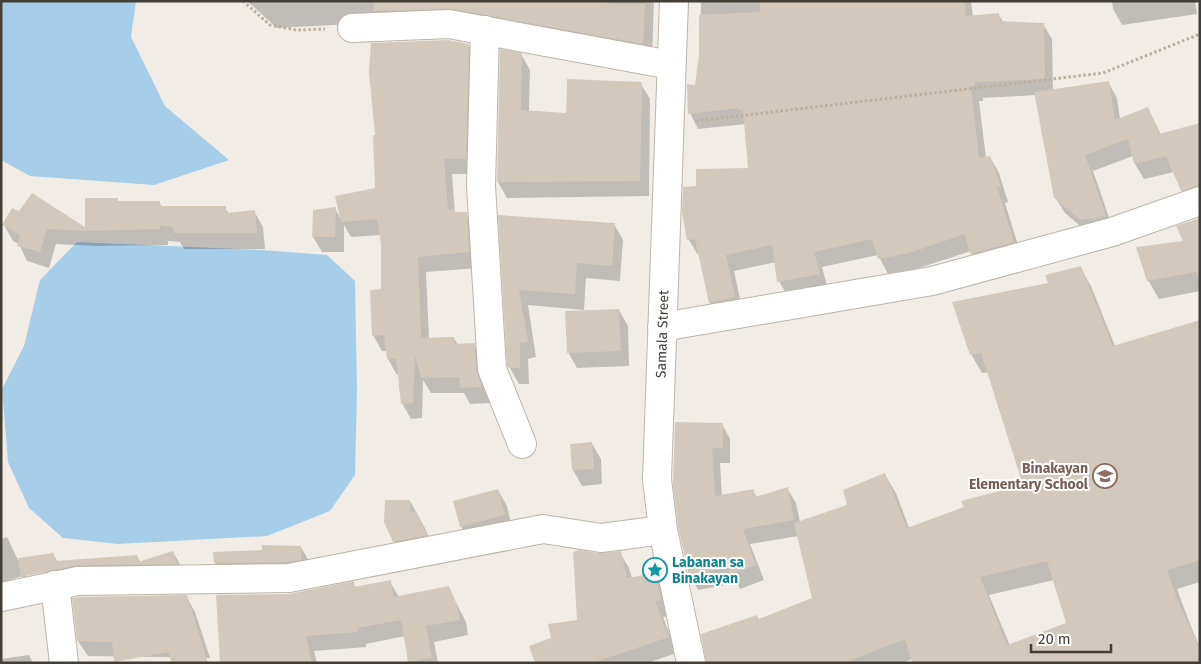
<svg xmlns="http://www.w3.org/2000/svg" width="1201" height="664" viewBox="0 0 1201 664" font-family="'Fira Sans',sans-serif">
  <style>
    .water { fill: #a7cee9 }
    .shadow { fill: #0003; fill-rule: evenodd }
    .building { fill: #d2c9bc; fill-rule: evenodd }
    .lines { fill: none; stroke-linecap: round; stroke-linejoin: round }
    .minor-casing { stroke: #bcb5a9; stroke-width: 30 }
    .path { stroke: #bcb09c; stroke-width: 3; stroke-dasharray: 2.5 2.5; stroke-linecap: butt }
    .minor { stroke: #fff; stroke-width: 28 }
    .labels { text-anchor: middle; stroke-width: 4; stroke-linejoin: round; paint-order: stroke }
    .street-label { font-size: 14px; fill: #433e36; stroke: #fff }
    .education-label { font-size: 14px; font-weight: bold; fill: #785e54; stroke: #fff; text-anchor: end }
    .culture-label { font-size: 14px; font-weight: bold; fill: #0d838f; stroke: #fff; text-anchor: start }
  </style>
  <rect width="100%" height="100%" fill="#f1ede6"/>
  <path class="water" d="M1 1H136L131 37 165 106 229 160 154 185 30 176 1 160Z
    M77 242 262 250 327 255 355 281 357 391 355 475 330 511 267 536 118 544 63 538 29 508 8 462 2 389 24 346 40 280Z"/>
  <path class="shadow" d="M247 1H654L652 59 369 23 277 28Z
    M701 1H971L973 17 999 15 1003 22 1043 24 1052 39 1053 90 1108 82 1117 98 1120 119 1148 108 1161 135 1200 124V203L1191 206 1182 191 1174 172 1144 179 1135 164 1133 156 1093 171 1114 232 1091 235 1065 213 1055 197 1036 95 983 98V101H979L986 158 990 157 999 173 1008 202 1005 203 1022 258 981 269 971 251 919 268 888 274 878 255 822 267 828 290 788 297 779 281 776 262 734 271 743 313 719 318 710 303 700 255H698L689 240 697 187 749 169 746 124 698 129 690 113 696 86 700 55Z
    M1112 1H1195L1197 14 1122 25 1113 9Z
    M468 45 477 61 474 174H452L455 213 466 214 475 229 478 268 426 272 429 339 454 338 458 345 474 344 483 360 485 387 490 403 470 404 464 393H431L423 380 422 418 411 419 402 403 399 374 397 375 388 359 387 351H382L373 335 382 291 381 235 351 237 344 225V252H322L313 237 335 208 340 218 376 189Z
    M501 51 521 54 530 70 529 112 567 114 641 84 650 99 649 196 507 198 498 182Z
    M117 200 119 203 159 202 162 207 225 208 229 214 254 211 263 227 265 249H184L180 242 168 241V245L95 246 56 244 49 268 27 261 19 244 13 241 4 225 87 229Z
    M500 216 614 224 623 240 620 281 586 278 584 310 528 305 536 357 528 359 529 384H519L510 368Z
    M1200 219V291L1159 299 1148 280 1185 242Z
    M1080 267 1091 286 1115 346 1200 322V582L1177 589 1190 624 1198 643H1200V663L912 659 903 663H710L759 620 814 599 798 536 750 544 764 580 740 589 737 583 698 590 690 575 680 527 675 485 722 424 730 439V463H720L722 496 753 491 757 497 787 488 796 503 800 522 849 506 885 475 896 493 909 528 1025 486 989 372 982 373 971 354 1049 284ZM1054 580 1068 623 1010 646 989 595Z
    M619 310 628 326 629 366 577 368 568 352Z
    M592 444 601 459 602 484 582 486 573 470Z
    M498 490 507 506 513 531 470 542 461 526Z
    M410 501 425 528 434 550 403 557 394 542Z
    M7 537 18 560 53 554 58 562 137 556 140 562 173 552 182 568 31 592 22 576 1 583V539ZM44 571 45 573 26 577V575Z
    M301 547 310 563 224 579 215 563 214 554 263 551Z
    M620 553 629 568 632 578 654 574 663 590 669 616 663 617 677 653 647 663H536L552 639 579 622 603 555Z
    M390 582 399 597 448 587 466 622 468 635 434 642 438 663H409L405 636 366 644V647L314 651 317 663H221L290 595 353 583 356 588Z
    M186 596 195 612 210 658 88 656 78 641Z
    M29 655 33 663H1V659Z"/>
  <path class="building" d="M374 1H600L612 4H645L643 44 452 9 373 11Z
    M760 1H965L966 16 999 13 1000 21 1044 23 1045 79 975 82V85L971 86 979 158 990 156 1001 187H997L1014 242 970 254 965 234 909 253 878 259 872 239 814 252 820 274 777 282 772 245 726 255 735 297 709 303 695 239 687 240 682 213 683 187 696 186V169L748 168 743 110H738V108L688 114 687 84 695 85 699 55V15L760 12Z
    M448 40 469 44 466 159H444L448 210 454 209V212H467L469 252 418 257 421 338 454 337 455 344 475 343 476 370 482 387 460 388 459 377 421 378 415 356 413 403 401 404 396 358 387 359 384 335 372 336 370 290 381 289V244L377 219 341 222 335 196 375 188 373 135H375L369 72 371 43Z
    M500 49 522 53 521 110 566 113 567 79 642 82 640 181 497 182Z
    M1109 81 1115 120 1148 107 1159 134 1200 123V186L1181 191 1166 156 1134 164 1128 139 1085 155 1106 216 1081 220 1054 198 1034 92Z
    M32 193 85 227V198H118V201H160V206H226V213L255 210 257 233H174L173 227 160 225V229L85 231 47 229 40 252 17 246 20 235 2 225 12 208 19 211Z
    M336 207 335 237H312L313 210Z
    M498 215 615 223 612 266 577 263 575 294 519 290 528 342 520 343V368H509L507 366Z
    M1200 218V281L1196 272 1147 281 1136 247 1183 241 1176 226Z
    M1081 266 1113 346 1200 320V560L1167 570 1179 604 1200 648V663H912L905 639 844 663H706L701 634 757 615 759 619 812 598 794 523 847 505 843 490 885 473 907 528 964 507 961 501 1023 485 981 353 970 355 952 302 1048 283 1045 275ZM1047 561 1066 623 1007 645 980 577Z
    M619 309 621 351 567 353 565 311Z
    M675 422 723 423V448H712L715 496 754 489 755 497 788 487 794 520 743 529 756 565 730 574 728 568 689 575 678 527 673 485Z
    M592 442 594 469 572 470 570 444Z
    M498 489 505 515 460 527 453 501Z
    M385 500H410V512L416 511 427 535 393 542 384 522Z
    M262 545 301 546V560L287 562 214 563 213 552 262 550Z
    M579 550 599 553 621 551 627 578 655 573 661 600 655 601 669 637 592 663H535L529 646 551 638 548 624 577 620 573 552Z
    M173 551 177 564 78 565 21 577 18 558 54 553 55 561 137 555 138 562Z
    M391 580 393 597 449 586 457 605 460 620 426 626 432 658 408 662 401 620 357 628 358 632 306 636 312 663H220L216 595 289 594 354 581V587Z
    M187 595 208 663H171L169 652 114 662 112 642 77 641 72 598 80 597Z"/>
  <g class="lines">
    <defs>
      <path id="minor" d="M674 1 657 479 663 530 691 663
        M352 28 449 24 671 65
        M485 30 481 186 492 369 522 444
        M662 327 932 281 1112 232 1200 201
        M55 585 64 663
        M1 597 78 581 289 578 543 529 601 538 663 530"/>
    </defs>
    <use href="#minor" class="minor-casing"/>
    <path class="path" d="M243 1 270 25 296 30 325 29
      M696 121 1103 73 1200 34"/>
    <use href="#minor" class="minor"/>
  </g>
  <defs>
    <symbol id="school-ring" viewBox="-11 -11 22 22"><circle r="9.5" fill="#fff" stroke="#8d6e63" stroke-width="1.5"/><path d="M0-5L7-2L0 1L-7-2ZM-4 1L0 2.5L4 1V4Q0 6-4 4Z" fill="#8d6e63"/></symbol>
    <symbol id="sight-ring" viewBox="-11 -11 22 22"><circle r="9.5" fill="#fff" stroke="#0f9aa8" stroke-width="1.5"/><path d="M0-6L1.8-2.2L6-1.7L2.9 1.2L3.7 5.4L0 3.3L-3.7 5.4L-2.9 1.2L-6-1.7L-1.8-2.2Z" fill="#0f9aa8"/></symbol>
  </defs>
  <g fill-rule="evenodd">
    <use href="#school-ring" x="1091" y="462" width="28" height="28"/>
    <use href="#sight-ring" x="641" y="556" width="28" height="28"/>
  </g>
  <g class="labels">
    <g class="street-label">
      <text transform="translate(662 334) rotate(-88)" y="5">Samala Street</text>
    </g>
    <g class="education-label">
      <text x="1088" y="473">Binakayan<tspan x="1088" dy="16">Elementary School</tspan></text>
    </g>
    <g class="culture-label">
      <text x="672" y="567">Labanan sa<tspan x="672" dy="16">Binakayan</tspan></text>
    </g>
  </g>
  <rect width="1201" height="664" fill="none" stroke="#433e36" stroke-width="5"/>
  <path d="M1031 644v8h80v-8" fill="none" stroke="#433e36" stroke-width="2.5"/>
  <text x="1038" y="644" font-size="15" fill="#433e36" stroke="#ffffff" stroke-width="4" paint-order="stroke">20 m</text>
</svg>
